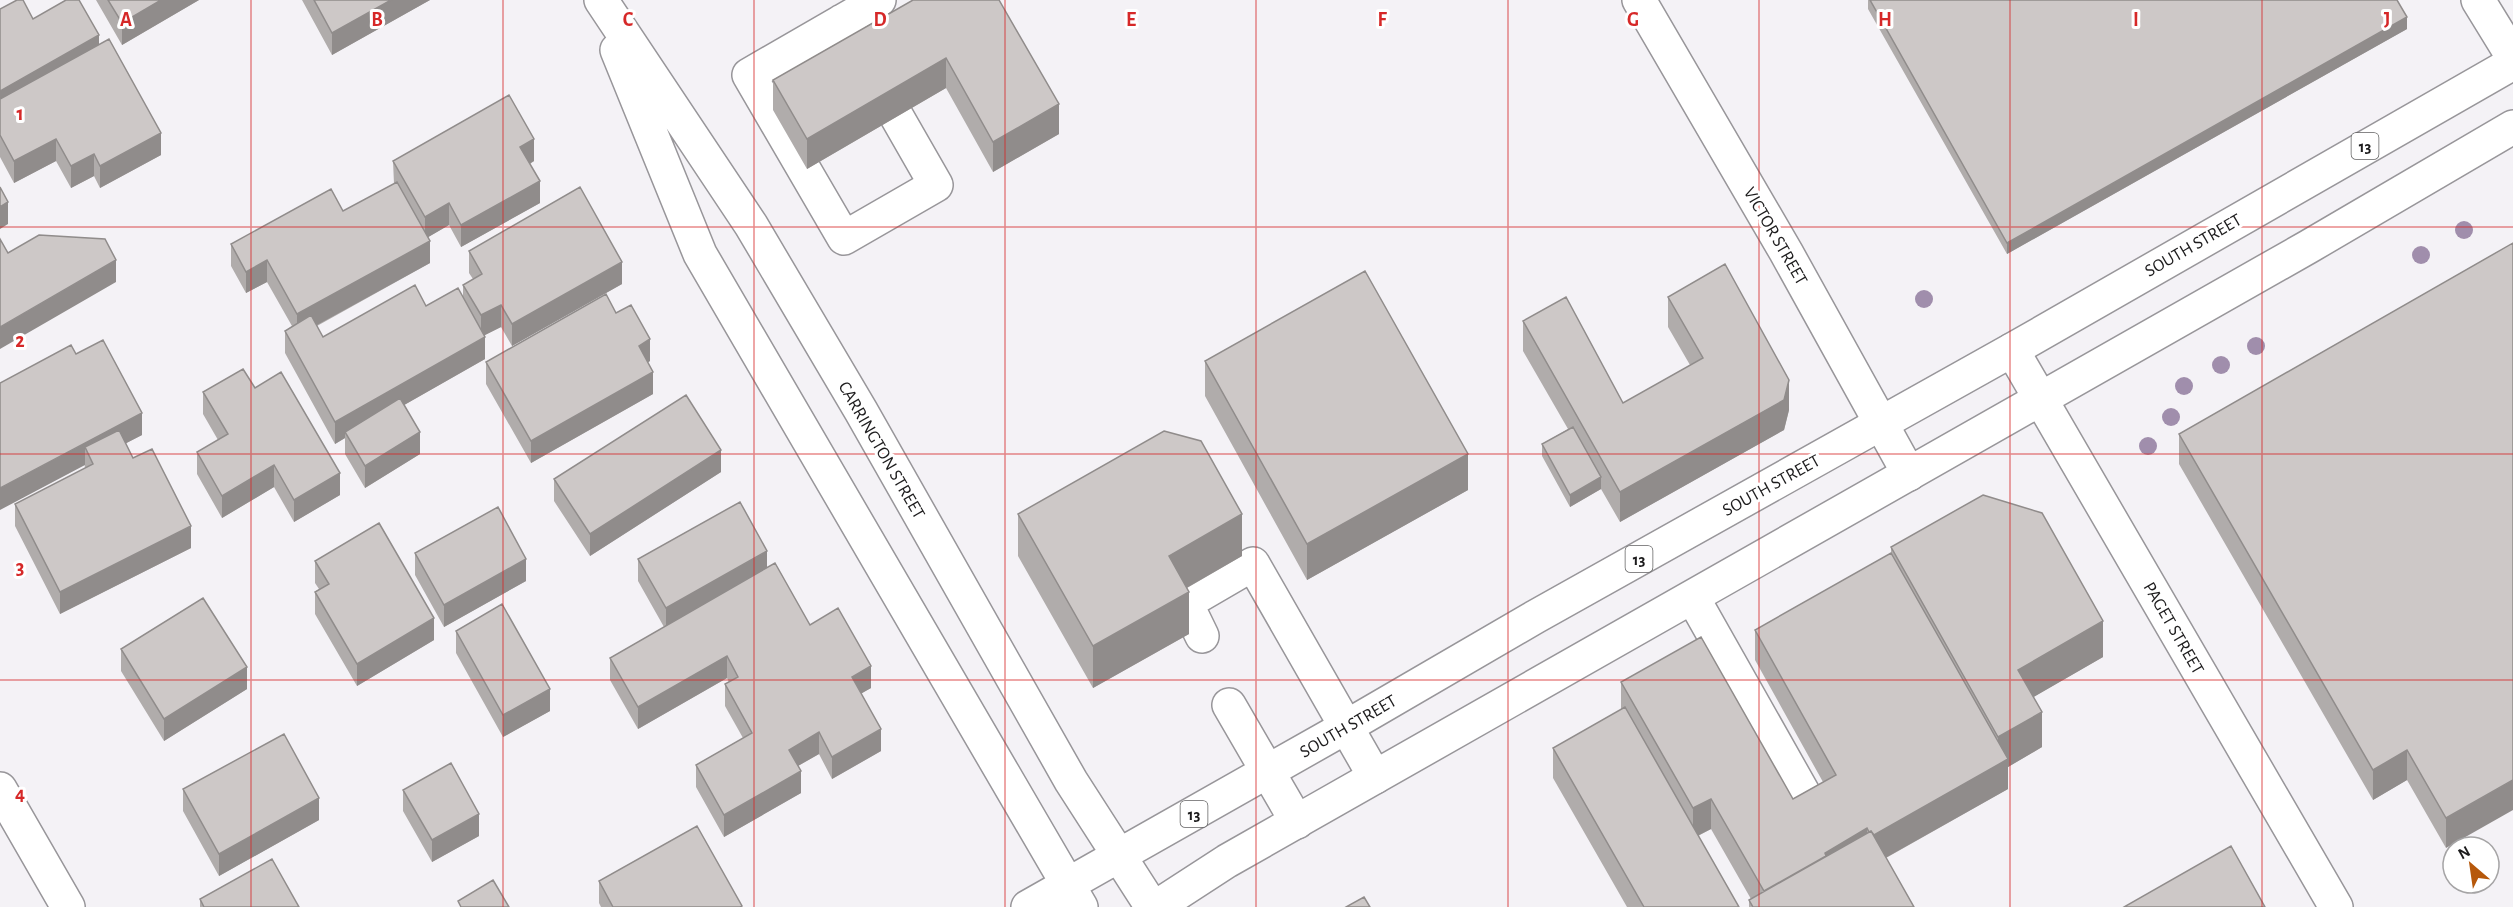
<svg xmlns="http://www.w3.org/2000/svg" width="2513" height="907" viewBox="0 0 2513 907" font-family="'Alegreya Sans',sans-serif">
  <style>
    .lines { fill: none; stroke-linecap: round; stroke-linejoin: round }
    .minor-casing { stroke: #98969a; stroke-width: 36 }
    .major-casing { stroke: #98969a; stroke-width: 36 }
    .minor { stroke: #fff; stroke-width: 33 }
    .major { stroke: #fff; stroke-width: 33 }
    .tree { fill: #a08eac }
    .wall { fill: #b0acab }
    .shaded-wall { fill: #908c8b }
    .building { fill: #cdc8c7; stroke: #908c8b; stroke-width: 1.5 }
    .grid { fill: none; stroke: #d62828; stroke-width: 1.5; stroke-opacity: 0.55 }
    .labels { text-anchor: middle; stroke-width: 6; stroke-linejoin: round; paint-order: stroke }
    .shield { fill: #fff; stroke: #616061; stroke-width: 1.5 }
    .shield-label { font-size: 16px; font-weight: bold; fill: #1d1c1d }
    .street-label { font-size: 18px; fill: #1d1c1d; stroke: #fff }
    .grid-label { font-size: 20px; text-anchor: middle; font-weight: bold; fill: #d62828; stroke: #fff; stroke-width: 6; stroke-linejoin: round; paint-order: stroke }
  </style>
  <rect width="100%" height="100%" fill="#f4f2f6"/>
  <g class="lines">
    <defs>
      <path id="minor" d="M1639 0 1786 252 1909 474
        M2478 0 2513 57
        M842 21 936 185 844 238 749 75 879 0
        M2012 350 2336 907
        M1693 598 1854 883 1852 907
        M1202 636 1186 603 1253 564 1375 777
        M1229 705 1297 822
        M0 789 68 907"/>
      <path id="major" d="M601 0 751 225 861 411 1071 781 1152 907
        M617 50 700 254 1081 907
        M1028 907 1346 727 1535 617 2012 350 2513 63
        M1156 907 1227 861 2308 247 2513 127"/>
    </defs>
    <use href="#minor" class="minor-casing"/>
    <use href="#major" class="major-casing"/>
    <use href="#minor" class="minor"/>
    <use href="#major" class="major"/>
  </g>
  <g class="tree">
    <circle cx="2464" cy="230" r="9"/>
    <circle cx="2421" cy="255" r="9"/>
    <circle cx="1924" cy="299" r="9"/>
    <circle cx="2256" cy="346" r="9"/>
    <circle cx="2221" cy="365" r="9"/>
    <circle cx="2184" cy="386" r="9"/>
    <circle cx="2171" cy="417" r="9"/>
    <circle cx="2148" cy="446" r="9"/>
  </g>
  <path class="wall" d="M96 0H199L122 45Z
    M302 0H430L332 55Z
    M913 0 1059 134 993 172 946 88 807 169 773 110V80Z
    M1868 0H2397L2407 29 2007 254 1868 9Z
    M0 9 33 19 99 44 161 155 100 188 94 176 71 188 56 161 14 183 0 157Z
    M393 161H534L530 164 540 203 461 247 449 225 428 237 430 263 317 326 323 337 426 306 463 296V285L473 279 469 273V251L622 284 512 346 501 327 485 335V359L404 405 420 454 365 488 345 454V438L335 444 285 353V331L292 326 267 282 246 293 231 266V244L343 211 394 184Z
    M2513 243 2446 848 2407 780 2373 800 2179 464V434Z
    M1668 297 1789 410 1784 430 1620 522 1601 489 1570 507 1542 456V444L1568 429 1523 351V321L1623 403 1690 365 1668 327Z
    M616 313 650 361 648 362 653 394 531 463 486 384V362Z
    M76 354 142 435 126 443 133 458 191 548 60 614 15 526V504L85 469Z
    M1205 361 1468 490 1307 580 1205 396Z
    M255 388 340 495 294 522 274 487 222 518 197 474V452L218 440 203 414V392Z
    M721 472 590 556 554 501V479Z
    M1018 514 1242 556 1187 588 1189 634 1093 688 1018 556Z
    M1891 547 2103 657 2033 697 2042 747 2008 767V789L1886 858 1914 907H1749V900L1751 899 1711 829 1698 836 1739 907H1627L1553 778V748L1621 710V682L1793 799 1823 782 1755 660V630L1891 553Z
    M415 553 526 581 444 627 415 575Z
    M638 559 767 568 810 625 871 688 861 693 881 751 832 779 819 754 798 766 801 793 724 837 696 787V765L743 738 725 706V684L729 682 727 678 638 729 610 680V658L664 627 638 581Z
    M315 561 434 640 357 686 315 614V592L319 589 315 583Z
    M456 631 550 711 503 737 456 653Z
    M121 649 247 689 164 741 121 671Z
    M183 789 319 820 219 876 183 811Z
    M403 790 479 836 432 862 403 811Z
    M599 881 742 907H601L599 903Z
    M200 899 299 907H200Z"/>
  <path class="shaded-wall" d="M161 0H199L122 45V23Z
    M391 0H430L332 55V33Z
    M2407 17V29L2007 254V243Z
    M99 35V57L0 113V91Z
    M946 58V88L807 169V139Z
    M1059 104V134L993 172V142Z
    M161 133V155L100 188V166Z
    M56 139V161L14 183V161Z
    M534 139V161L520 169V147Z
    M94 154V176L71 188V166Z
    M540 181V203L461 247V225Z
    M8 202V224L0 229V207Z
    M449 203V225L425 239V217Z
    M430 241V263L297 336V314Z
    M116 260V282L0 349V327Z
    M267 260V282L246 293V272Z
    M622 262V284L512 346V324Z
    M501 305V327L481 337V315Z
    M485 337V359L348 437 345 432V438L335 444V422Z
    M650 339V361L639 368V346Z
    M653 372V394L531 463V441Z
    M1789 380V410L1784 430 1620 522V492Z
    M142 413V435L92 461 85 447V465L0 510V488Z
    M420 432V454L365 488V466Z
    M721 450V472L590 556V534Z
    M1468 454V490L1307 580V544Z
    M274 465V487L222 518V496Z
    M340 473V495L294 522V500Z
    M1601 477V489L1570 507V495Z
    M1242 514V556L1169 598V556Z
    M191 526V548L60 614V592Z
    M767 551V573L666 630V608Z
    M526 559V581L444 627V605Z
    M1189 592V634L1093 688V646Z
    M434 618V640L357 686V664Z
    M2103 621V657L2018 706V670Z
    M727 656V678L638 729V707Z
    M871 666V688L852 699V677Z
    M247 667V689L164 741V719Z
    M550 689V711L503 737V715Z
    M2042 712V747L2008 767V789L1871 866V836L1998 764V737Z
    M881 729V751L832 779V757Z
    M819 732V754L789 771V750Z
    M2407 750V780L2373 800V770Z
    M801 771V793L724 837V815Z
    M2513 780V810L2446 848V818Z
    M319 798V820L219 876V854Z
    M1711 799V829L1693 838V808Z
    M479 814V836L432 862V840Z
    M1867 828V858L1825 857V853Z"/>
  <path class="building" d="M17 0H23L33 19 66 0H79L99 35 0 91V9Z
    M108 0H161L122 23Z
    M314 0H391L332 33Z
    M913 0H999L1059 104 993 142 946 58 807 139 773 80Z
    M1870 0H2397L2407 17 2007 243Z
    M109 39 161 133 100 166 94 154 71 166 56 139 14 161 0 135V99Z
    M509 95 534 139 520 147 540 181 461 225 449 203 425 217 393 161Z
    M397 182 430 241 297 314 267 260 246 272 231 244 331 189 343 211Z
    M0 187 8 202 0 207Z
    M580 187 622 262 512 324 501 305 481 315 463 285 482 274 469 251Z
    M39 235 105 239 116 260 0 327V239L8 253Z
    M2513 243V780L2446 818 2407 750 2373 770 2179 434Z
    M1725 264 1789 380 1784 400 1620 492 1523 321 1566 297 1623 403 1703 358 1668 297Z
    M1365 271 1468 454 1307 544 1205 361Z
    M415 285 426 306 458 288 485 337 335 422 285 331 311 315 323 337Z
    M606 294 616 313 631 305 650 339 639 346 653 372 531 441 486 362Z
    M103 340 142 413 0 488V383L71 345 76 354Z
    M243 369 255 388 281 372 340 473 294 500 274 465 222 496 197 452 228 434 203 392Z
    M686 395 721 450 590 534 554 479Z
    M400 398 420 432 365 466 345 432Z
    M1573 427 1601 477 1570 495 1542 444Z
    M119 430 133 458 152 449 191 526 60 592 15 504 93 464 85 447Z
    M1164 431 1201 441 1242 514 1169 556 1189 592 1093 646 1018 514Z
    M1983 495 2042 513 2103 621 2018 670 2042 712 1998 737 1891 547Z
    M740 502 767 551 666 608 638 559Z
    M498 507 526 559 444 605 415 553Z
    M379 523 434 618 357 664 315 592 329 584 315 561Z
    M1891 553 2008 759 1874 835 1871 831 1869 832 1867 828 1825 853 1826 856 1764 891 1711 799 1693 808 1621 682 1701 637 1793 799 1836 775 1755 630Z
    M775 563 810 625 838 608 871 666 852 677 881 729 832 757 819 732 789 750 801 771 724 815 696 765 752 733 725 684 738 677 727 656 638 707 610 658Z
    M203 598 247 667 164 719 121 649Z
    M502 604 550 689 503 715 456 631Z
    M1625 707 1739 907H1644L1553 748Z
    M284 734 319 798 219 854 183 789Z
    M451 763 479 814 432 840 403 790Z
    M697 826 742 906 740 907H613L599 881Z
    M1871 831 1914 907H1753L1749 900Z
    M2231 846 2265 907H2124Z
    M272 859 299 907H204L200 899Z
    M493 880 509 907H461L458 901Z
    M1364 897 1370 907H1346Z"/>
  <path class="grid" d="M251 0V907M503 0V907M754 0V907M1005 0V907M1256 0V907M1508 0V907M1759 0V907M2010 0V907M2262 0V907M0 227H2513M0 454H2513M0 680H2513"/>
  <g class="labels">
    <g class="shield">
      <rect x="2351.5" y="133" width="27" height="26" rx="4.5"/>
      <rect x="1625.5" y="546" width="27" height="26" rx="4.5"/>
      <rect x="1180.5" y="801" width="27" height="26" rx="4.5"/>
    </g>
    <g class="shield-label">
      <text x="2365" y="152">13</text>
      <text x="1639" y="565">13</text>
      <text x="1194" y="820">13</text>
    </g>
    <g class="street-label">
      <text transform="translate(1776 236) rotate(60)" y="6">VICTOR STREET</text>
      <text transform="translate(2193 245) rotate(-30)" y="6">SOUTH STREET</text>
      <text transform="translate(882 450) rotate(60)" y="6">CARRINGTON STREET</text>
      <text transform="translate(1771 485) rotate(-29)" y="6">SOUTH STREET</text>
      <text transform="translate(2174 628) rotate(60)" y="6">PAGET STREET</text>
      <text transform="translate(1348 726) rotate(-30)" y="6">SOUTH STREET</text>
    </g>
  </g>
  <g class="grid-label">
    <text x="126" y="26">A</text>
    <text x="377" y="26">B</text>
    <text x="628" y="26">C</text>
    <text x="880" y="26">D</text>
    <text x="1131" y="26">E</text>
    <text x="1382" y="26">F</text>
    <text x="1633" y="26">G</text>
    <text x="1885" y="26">H</text>
    <text x="2136" y="26">I</text>
    <text x="2387" y="26">J</text>
    <text x="20" y="120">1</text>
    <text x="20" y="347">2</text>
    <text x="20" y="574">3</text>
    <text x="20" y="800">4</text>
  </g>
  <g transform="translate(2471 865) rotate(331)"><circle r="28" fill="#ffffff" stroke="#a5a4a5" stroke-width="1.5"/>
  <path d="M0-4.5L10 22L0 15L-10 22Z" fill="#b6580b"/>
  <text y="-9" font-size="16" font-weight="bold" text-anchor="middle" fill="#1d1c1d">N</text>
  </g>
</svg>
